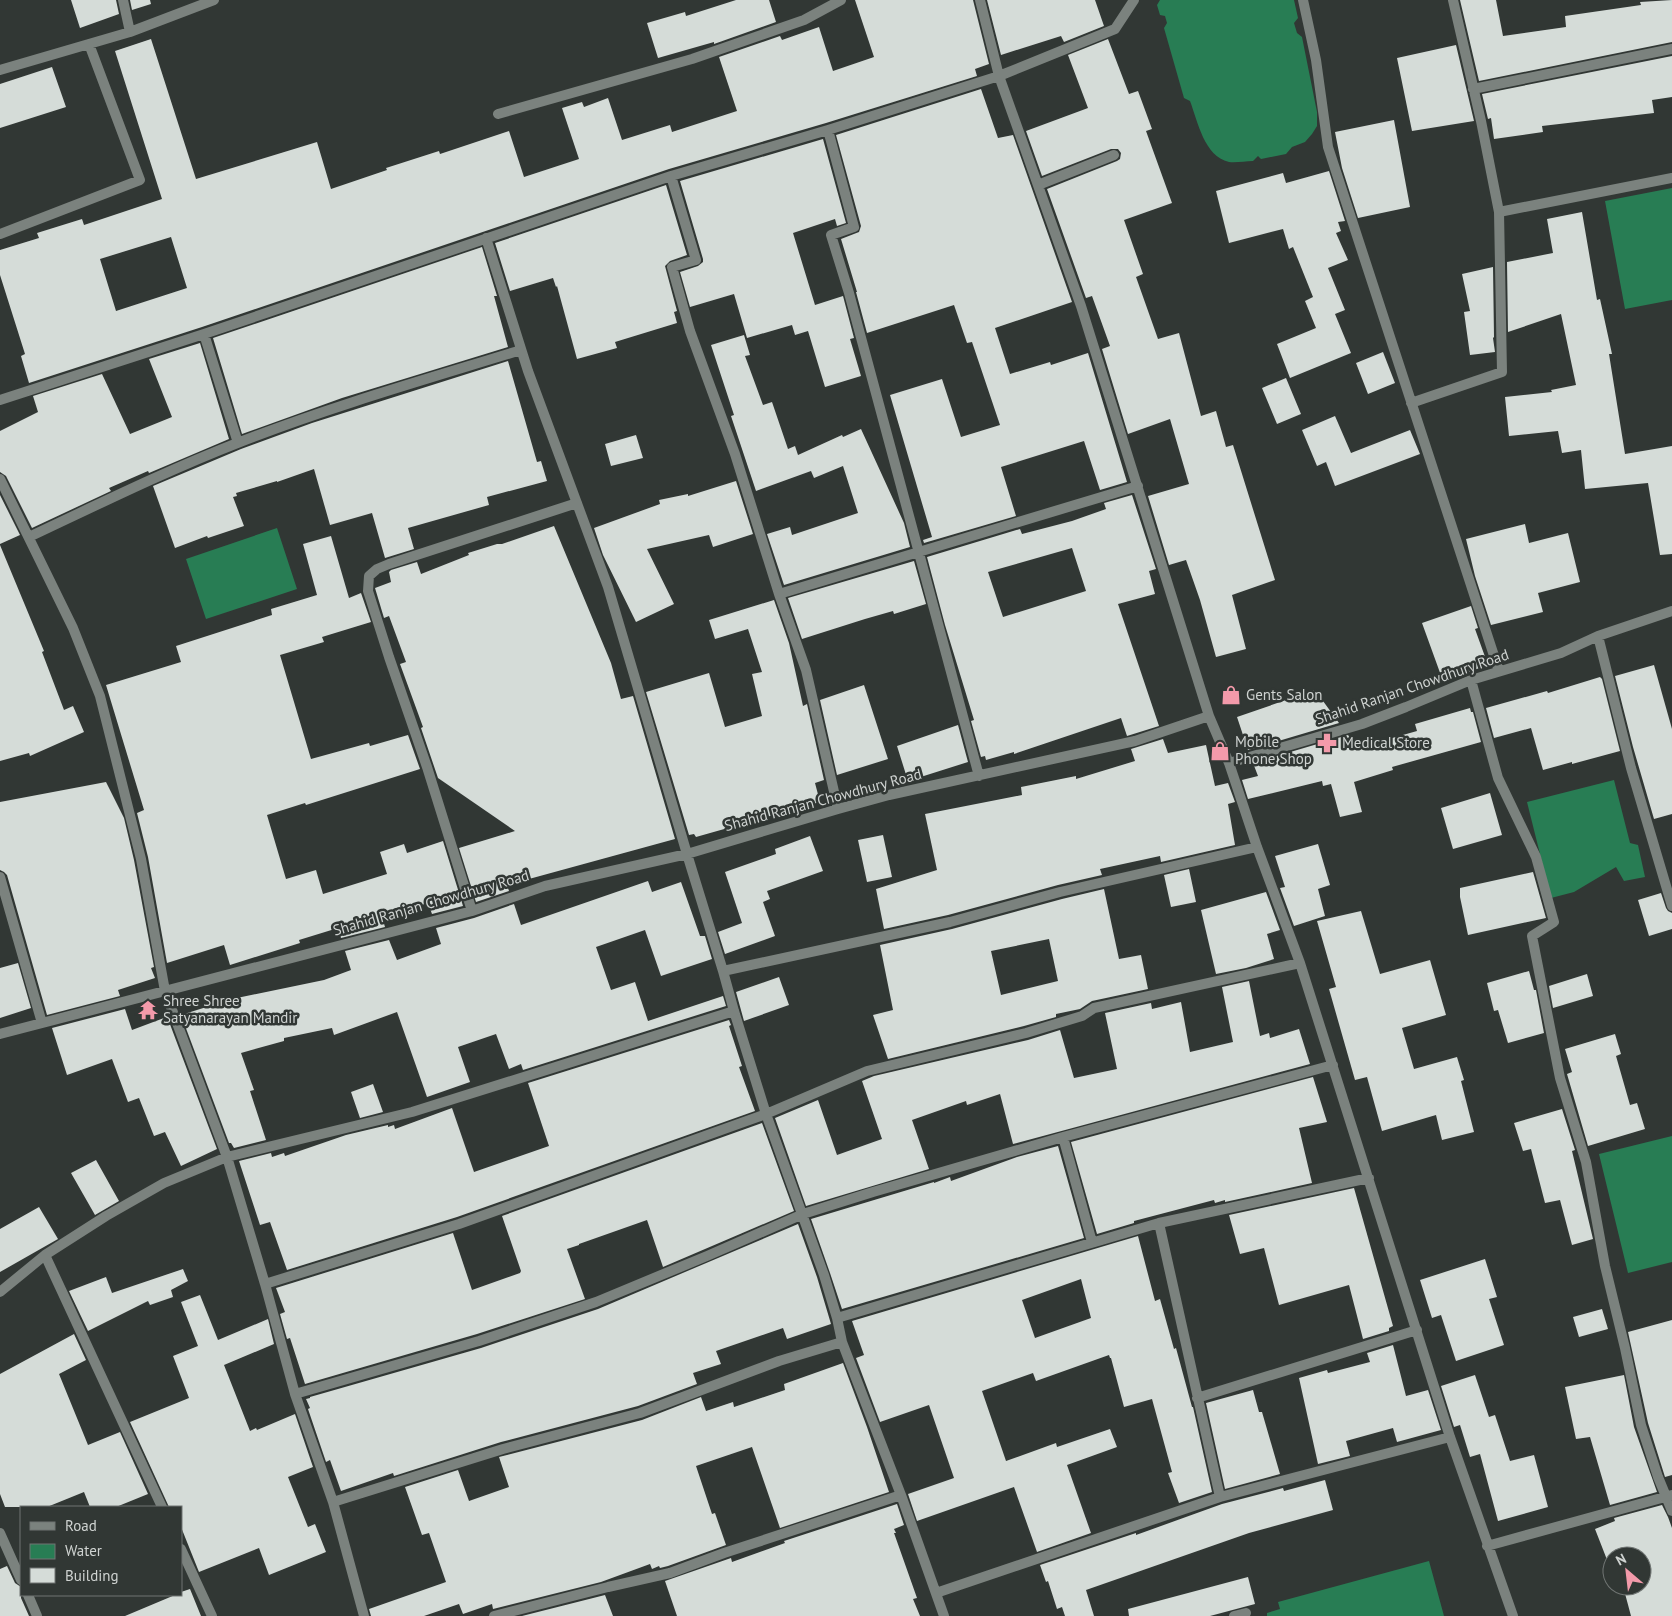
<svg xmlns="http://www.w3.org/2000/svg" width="1672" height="1616" viewBox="0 0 1672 1616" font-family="'PT Sans',sans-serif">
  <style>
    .water { fill: #287d54 }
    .building { fill: #d5dcd8; fill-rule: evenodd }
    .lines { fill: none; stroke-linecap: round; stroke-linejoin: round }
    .street { stroke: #7b827e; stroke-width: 10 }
    .labels { text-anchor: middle; stroke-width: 5; stroke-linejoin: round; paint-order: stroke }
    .street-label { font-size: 15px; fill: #cfd3d1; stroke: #313734 }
    .poi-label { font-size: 15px; fill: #cfd3d1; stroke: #313734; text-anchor: start }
  </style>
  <rect width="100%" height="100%" fill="#313734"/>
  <path class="water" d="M1160 0H1294L1298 18 1294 23 1297 33 1302 37 1317 112V126L1312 134 1305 142 1292 147 1286 154 1261 159 1258 156 1253 161C1245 161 1236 163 1229 162 1204 156 1198 122 1190 101L1184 98 1164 28 1167 23 1165 16 1160 15 1157 5Z
    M1672 188V300L1625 309 1605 201Z
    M277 528 297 589 206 619 186 559Z
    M1614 780 1630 843 1638 845 1645 877 1624 881 1616 867 1574 892 1551 898 1527 802Z
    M1672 1136V1262L1628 1273 1599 1154Z
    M1429 1561 1444 1616H1267V1613L1280 1609 1278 1602Z"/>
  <path class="building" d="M71 0H116L119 14 80 28Z
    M130 0H150L151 4 132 10Z
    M736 0H769L776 22 714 44V42L658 58 647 23 685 12 686 16Z
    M855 0H973L989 64 975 69 977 76 826 123 669 169 202 327 29 383 21 356 25 354 0 275V250L39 238 37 233 82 219 84 225 162 199 115 51 151 39 196 179 317 142 331 189 387 170 386 168 439 151 440 154 509 131 524 177 579 159 562 108 582 102 584 107 608 98 622 140 670 125 672 132 737 111 719 57 780 36 782 40 819 27 833 71 874 57ZM171 237 187 288 116 311 100 259Z
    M987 0H1095L1104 26 1064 42 1061 36 1001 55Z
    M1460 0H1496L1503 36 1566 27 1565 16 1641 5 1640 2 1672 0V42L1479 81Z
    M1108 39 1129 94 1138 91 1152 129 1146 131 1172 203 1124 220 1143 274 1136 277 1158 339 1179 333 1201 416 1216 411 1226 447 1233 445 1275 580 1232 595 1246 649 1216 657 1200 600 1186 560 1169 565 1148 496 1189 484 1170 419 1128 434 1102 349 1110 346 1092 296 1086 298 1047 189 1117 161 1120 159 1121 153 1118 149H1111L1042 176 1026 131 1088 108 1068 55Z
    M1456 45 1474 121 1412 131 1397 58Z
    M1672 56V97L1652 100 1654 113 1542 126 1543 132 1494 139 1491 118 1488 119 1482 94Z
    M52 67 66 107 0 128V84Z
    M981 89 998 138 1013 135 1072 302 995 328 1010 374 1050 362 1051 365 1088 353 1127 482 1100 490 1084 441 1001 467 1016 516 924 543 923 540 932 537 890 395 942 379 961 437 1000 425 972 342 967 343 954 305 867 333 856 292H857L841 239 859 232 861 226 836 135Z
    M1394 120 1410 207 1358 218 1342 168 1335 132Z
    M823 139 846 223 837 226 835 219 793 233 815 305 843 296 854 338 850 339 861 376 825 387 808 331 795 335 792 325 747 338 734 294 690 307 680 272 698 266 703 262V259L680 181Z
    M1329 171 1345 221 1338 222 1341 231 1336 233 1348 260 1328 268 1345 310 1335 314 1351 353 1290 378 1277 344 1316 328 1305 301 1313 297 1293 247 1289 249 1283 229 1229 243 1216 191 1283 173 1286 183Z
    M666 185 687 255 670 261 665 266 677 311 674 312 677 323 615 342 617 348 577 359 557 286 556 287 553 278 510 291 495 243Z
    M1582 212 1597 300 1600 299 1612 354H1609L1625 454 1672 446V554L1660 555 1648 483 1585 489 1581 450 1562 453 1558 431 1509 436 1505 397 1552 392 1551 390 1576 385 1561 314 1508 332 1507 262 1553 253 1547 219Z
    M482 247 497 296H494L508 347 342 398 242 434 213 338Z
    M1493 267 1494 337 1493 338 1495 352 1470 355 1464 312 1470 311 1462 274Z
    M744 335 750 355 745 356 763 405 772 402 788 449 795 446 798 455 842 435 843 437 861 429 904 523 910 547 784 585 767 534 790 527 792 535 858 513 843 466 814 478 811 471 756 491 731 416 734 415 711 345Z
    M200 343 229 439 149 473 148 471 109 488 111 491 32 528 6 476 0 472V431L38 412 33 396 102 374 130 434 172 417 149 359Z
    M1383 352 1395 383 1368 394 1356 363Z
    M508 361 537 462 541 461 547 481 487 497 489 505 408 528 414 549 385 558 372 513 330 525 314 469 277 482V481L236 493 237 496 233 497 244 526 208 538 207 536 175 548 153 486 241 449 312 423Z
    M1286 378 1301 414 1277 424 1262 388Z
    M1335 416 1351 453 1410 430 1420 454 1335 486 1326 462 1317 466 1302 430Z
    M636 435 643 458 611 466 605 444Z
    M736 481 753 534 713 547 709 535 647 549 674 604 636 622 603 555 594 528 660 504 659 500 688 494V496Z
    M0 495 20 535 0 544Z
    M1132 495 1156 569 1149 571 1155 594 1118 604 1159 726 1127 736 1121 718 1014 754V752L986 760 985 756 981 757 971 721 974 720 945 625 927 557 1020 529 1022 534 1072 521 1106 509 1104 503ZM1072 548 1086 591 1003 617 988 572Z
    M1525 524 1529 543 1568 533 1580 582 1538 593 1543 612 1491 625 1475 576 1466 539Z
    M554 526 611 663 621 699 633 696 675 839 507 885 509 891 476 902 459 848 515 831 438 778 421 728 423 727 400 664 406 662 389 616 384 618 375 588 391 582 389 572 391 570 417 562 421 574 469 555 468 553 497 544H502Z
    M331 536 349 598 361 593 371 622 322 637 324 642 280 655 311 759 369 743 370 746 408 735 420 769 306 805 305 803 267 815 286 879 316 870 323 894 387 874 380 852 404 844 407 853 443 841 463 906 432 914 428 903 382 917 385 927 341 938 338 928 299 940 300 943 230 965 224 945 167 963 148 857 137 813 144 810 106 685 181 662 176 646 272 615 271 609 317 595 303 544Z
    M0 545 44 651 42 652 64 710 73 706 84 732 30 756 29 753 0 761Z
    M914 561 926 604 894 614 893 611 865 619 802 639 788 598Z
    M774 600 789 643 803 706 807 704 824 780 815 783 820 802 696 837 694 834 689 835 646 692 709 673 725 727 762 716 752 674 762 672 748 629 715 639 709 620Z
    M1471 606 1478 628 1475 629 1488 665 1443 681 1422 623Z
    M1654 665 1672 729V814L1654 819 1633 747 1615 676Z
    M1600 677 1602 679 1620 751 1572 764V762L1543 770 1531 728 1494 738 1486 708 1547 691 1548 693Z
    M864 685 888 759 837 775 820 700Z
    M1315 690 1339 723 1248 750 1237 717Z
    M1470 708 1471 712H1473L1481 742 1392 767 1393 770 1354 782 1362 812 1340 817 1331 784 1323 786 1322 781 1248 799 1242 780 1258 776 1253 763 1348 735 1357 748 1417 731 1415 724Z
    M958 725 968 762 908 781 897 746Z
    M1163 739 1168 753 1206 745 1215 786 1228 783 1235 802 1228 804 1235 845 1161 862 1160 856 1100 869 1102 875 1058 885 948 915 884 929 876 889 937 870 925 814 1022 795 1021 787 1076 776V779L1135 761 1131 749Z
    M106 782 124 818 134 860 154 967 151 968 155 978 118 990 120 996 47 1015 7 875 4 872 0 870V802Z
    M1490 793 1502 835 1453 849 1441 808Z
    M883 835 892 877 867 882 858 840Z
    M810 836 823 871 767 891 770 899 763 902 775 936 725 954 718 932 742 923 725 872 776 854 775 849Z
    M1318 844 1330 885 1318 889 1325 916 1294 926 1280 888 1285 887 1275 856Z
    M1189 869 1196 902 1171 907 1164 875Z
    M1533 872 1546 918 1468 935 1460 897V888Z
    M648 881 652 892 681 882 700 936H705L712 959 661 976 645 930 596 947 611 990 635 982 648 1021 723 996 726 1006 523 1070 521 1064 509 1069 496 1034 458 1047 470 1082 427 1097 397 1012 334 1035 332 1028 284 1038V1041L241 1053 254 1090 250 1091 266 1140 234 1148 231 1143H229L181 1015 232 999 324 980 351 970 345 951 389 940 397 960 441 944 436 928 474 918 514 904 521 925Z
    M1104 889 1119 959 1141 955 1148 989 1092 1001 1080 1009 1056 1014V1017L1024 1026 888 1059 873 1015 893 1010 880 945 952 929 1062 899ZM1049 939 1058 981 1001 995 991 951Z
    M1266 892 1280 930 1267 934 1274 959 1246 968 1216 974 1201 910Z
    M1661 893 1666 908 1668 911 1672 913V929L1649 936 1638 900Z
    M1361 911 1380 974 1430 960 1446 1015 1402 1028 1414 1069 1457 1057 1464 1080 1461 1081 1474 1132 1442 1140 1436 1115 1382 1131 1367 1077 1355 1080 1329 989 1336 987 1317 921Z
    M18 963 31 1008 0 1018V968Z
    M1529 971 1534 990H1536L1544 1033 1508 1043 1498 1010 1494 1011 1487 983Z
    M1587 974 1593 996 1553 1008 1549 986Z
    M779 977 789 1005 744 1021 736 992Z
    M1249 981 1260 1036 1269 1033 1270 1038 1299 1029 1310 1064 1013 1144 1000 1094 967 1105 966 1101 912 1120 929 1169 806 1206 775 1118 818 1100 837 1155 882 1139 862 1081 874 1076 1028 1040 1060 1030 1074 1078 1117 1069 1105 1013 1151 1003 1152 1009 1181 1002 1190 1052 1233 1042 1222 987Z
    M125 1009 132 1030 164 1018V1020L168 1019 217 1149 181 1166 165 1132 154 1136 139 1098 128 1102 112 1059 67 1075 52 1028Z
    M729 1020 731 1025 729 1026 742 1066 739 1067 755 1111 457 1217 287 1270 270 1222 260 1225 239 1161 271 1153 272 1157 284 1153 285 1156 346 1135 388 1125V1127L394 1125 395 1129 452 1108 474 1172 549 1146 528 1083Z
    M1615 1034 1621 1054 1616 1056 1630 1105 1637 1103 1645 1129 1588 1146 1567 1074 1572 1072 1565 1049Z
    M1313 1077 1327 1122 1299 1128 1312 1183 1225 1202V1200L1215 1203 1214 1200 1134 1221V1223L1097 1234 1071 1142Z
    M373 1084 383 1112 360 1118 351 1092Z
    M1562 1109 1575 1150 1572 1151 1593 1239 1572 1245 1560 1200 1545 1203 1531 1149 1523 1151 1514 1123Z
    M762 1123 794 1211 663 1267 647 1220 579 1244V1245L567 1249 585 1299 477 1334 305 1384 290 1338 287 1339 280 1314 285 1312 276 1288 453 1233 472 1290 520 1273 521 1271 502 1216Z
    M1058 1146 1084 1238 842 1309 830 1273 811 1219 934 1182V1183L950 1177 951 1181 1017 1157Z
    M96 1160 119 1201 95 1215 71 1173Z
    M1354 1188 1393 1326 1389 1328V1331L1363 1339 1349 1285 1279 1305 1264 1248 1240 1254 1229 1215Z
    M39 1207 58 1239 0 1272V1229Z
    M798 1224 817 1277 831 1324 787 1339 783 1328 716 1351 721 1364 693 1373 697 1384 638 1406 501 1442 394 1476 393 1473 341 1491 330 1460 326 1462 308 1409 310 1408 306 1399 310 1398V1397L481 1348 598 1309Z
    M1138 1236 1155 1301 1160 1299 1174 1349 1176 1348 1192 1407H1193L1212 1492 1179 1503 1168 1473 1172 1472 1152 1399 1124 1407 1111 1358H1110L1109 1355 1036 1381 1033 1373 982 1391 1006 1461 1056 1443 1057 1447 1110 1429 1117 1447 1067 1465 1091 1533 1037 1552 1014 1487 917 1521 908 1494 954 1478 929 1405 880 1422 856 1358 864 1355 852 1321ZM1081 1279 1091 1318 1035 1338 1022 1300Z
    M1485 1259 1497 1297 1489 1299 1504 1345 1456 1361 1441 1315 1432 1318 1420 1280Z
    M183 1269 188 1281 171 1290 173 1297 150 1305 148 1301 88 1331 69 1291 106 1277 112 1293Z
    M200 1295 218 1340 268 1319 274 1344 224 1365 250 1431 256 1428 257 1430 295 1414 313 1467 288 1477 308 1527 315 1524 326 1552 269 1575 259 1548 199 1572 181 1527V1507H169L130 1422 189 1398 173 1356 198 1346 181 1302Z
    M1602 1309 1608 1329 1579 1337 1573 1317Z
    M1672 1320V1475L1665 1477 1648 1423 1628 1332Z
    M74 1334 86 1360 59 1374 88 1445 120 1432 148 1494 116 1507H90L84 1492 47 1507H5L0 1494V1374Z
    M1393 1345 1406 1396 1428 1390 1441 1430 1397 1442 1393 1428 1346 1441 1350 1456 1318 1464 1299 1378 1327 1370 1328 1373 1370 1362 1367 1353Z
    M843 1363 867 1427 889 1492 780 1528 752 1447 696 1466 712 1514 715 1513 726 1545 668 1566 660 1568 659 1566 652 1569 650 1564 601 1582 493 1609 492 1604 463 1614 459 1604 424 1616H371L369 1609 446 1582 429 1533 422 1535 405 1487 458 1470 469 1501 509 1487 499 1457 642 1420 701 1397 706 1411 733 1402 734 1407 785 1390 784 1384Z
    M1475 1375 1489 1417 1495 1415 1510 1461 1534 1455 1548 1507 1498 1521 1480 1454 1470 1457 1460 1425 1454 1427 1441 1386Z
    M1624 1375 1634 1427 1657 1492 1610 1505 1590 1437 1576 1439 1565 1387Z
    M1253 1390 1259 1412H1262L1280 1474 1225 1489 1206 1403Z
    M1325 1480 1333 1510 1249 1533 1086 1590 1094 1616H1065L1062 1607 1057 1609 1048 1581 1046 1582 1040 1565 1136 1533V1535L1222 1504 1283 1488 1284 1491Z
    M897 1504 904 1525 894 1529 896 1533H894L917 1598 913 1599 920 1616H677L665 1581 731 1558 732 1562 785 1543 784 1541Z
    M1662 1505 1668 1517 1672 1528V1616H1631L1623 1586H1642V1556H1612L1611 1570 1595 1529 1615 1521 1614 1518Z
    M7 1566 15 1583 21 1587V1598L29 1616H0V1569Z
    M1248 1577 1255 1604 1210 1616H1129L1128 1609Z
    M190 1589 201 1616H125L175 1595H181V1592Z
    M605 1595 613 1616H522Z"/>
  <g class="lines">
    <path class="street" d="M980 0 999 76 1081 306 1209 716
      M1303 0 1316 60 1328 147 1499 671
      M1453 0 1481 121 1499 212 1672 178
      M130 32 214 0
      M0 70 130 32 123 0
      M1473 89 1672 49
      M498 114 692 59 804 20 841 0
      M828 130 854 227 831 235 849 293 979 776
      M671 176 696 260 672 267 690 331 735 454 779 594 806 670 838 809
      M1038 185 1114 155
      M0 234 140 180 89 44
      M486 238 528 371 608 587 687 854 723 971 734 1011 766 1114 824 1275 837 1318 842 1342 901 1495 944 1616
      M204 334 238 443
      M0 400 204 334 671 176 828 130 999 76 1115 29 1134 0
      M1411 403 1502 372 1499 212
      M0 479 73 628 100 696 141 859 165 991 227 1157 265 1284 295 1394 333 1502 364 1616
      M29 537C99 504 168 470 240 442 332 406 427 379 521 350
      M779 594 1138 486
      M1598 636 1631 768 1672 906
      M1471 680 1498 778 1536 857 1554 922 1532 936 1560 1078 1586 1162 1605 1266 1625 1348 1641 1425 1658 1477 1672 1511
      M1229 763 1257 847 1300 963 1450 1437 1513 1616
      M0 877 42 1023
      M472 911 427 767 389 657 368 591 369 576 377 569 389 564 577 503
      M723 971 950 922 1060 892 1257 847
      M0 1034 472 911 545 886 687 854 838 809 889 795 1135 741 1209 716 1229 763 1362 724 1406 707 1471 680 1561 653 1598 636 1672 611
      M1063 1137 1092 1242
      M1159 1223 1220 1497
      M45 1255 162 1507
      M265 1284 459 1224 766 1114 867 1071 1026 1033 1082 1016 1094 1008 1300 963
      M0 1292 45 1255 106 1216 164 1183 227 1157 412 1112 734 1011
      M837 1318 1159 1223 1369 1178
      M295 1394 479 1341 596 1302 707 1256 803 1214 873 1192 1063 1137 1333 1065
      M1197 1398 1417 1330
      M333 1502 503 1449 640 1413 779 1361 842 1342
      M0 1533 21 1580
      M1487 1546 1672 1495
      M181 1549 212 1616
      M936 1593 1220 1497 1450 1437
      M28 1595 37 1616
      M494 1616 608 1587 670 1573 724 1553 901 1495
      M1234 1616 1246 1613"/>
  </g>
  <defs>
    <symbol id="shop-bare" viewBox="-9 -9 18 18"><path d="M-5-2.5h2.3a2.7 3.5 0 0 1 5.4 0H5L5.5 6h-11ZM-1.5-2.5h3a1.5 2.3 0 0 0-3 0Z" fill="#f39aaa" stroke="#313734" stroke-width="2.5" paint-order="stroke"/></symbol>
    <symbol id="pharmacy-bare" viewBox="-9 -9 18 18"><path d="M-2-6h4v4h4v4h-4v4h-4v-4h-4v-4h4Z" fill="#f39aaa" stroke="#313734" stroke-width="2.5" paint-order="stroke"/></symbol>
    <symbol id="temple-bare" viewBox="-9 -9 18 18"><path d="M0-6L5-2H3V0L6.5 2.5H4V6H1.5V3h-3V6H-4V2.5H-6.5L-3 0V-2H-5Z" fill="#f39aaa" stroke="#313734" stroke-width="2.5" paint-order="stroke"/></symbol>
  </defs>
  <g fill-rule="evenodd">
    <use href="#shop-bare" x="1217" y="681" width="28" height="28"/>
    <use href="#pharmacy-bare" x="1313" y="729" width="28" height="28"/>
    <use href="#shop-bare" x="1206" y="737" width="28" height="28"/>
    <use href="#temple-bare" x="134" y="996" width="28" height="28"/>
  </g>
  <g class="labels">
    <g class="street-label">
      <text transform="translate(1412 687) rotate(-19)" y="5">Shahid Ranjan Chowdhury Road</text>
      <text transform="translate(823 800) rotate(-15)" y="5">Shahid Ranjan Chowdhury Road</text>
      <text transform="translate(431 903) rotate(-16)" y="5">Shahid Ranjan Chowdhury Road</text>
    </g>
    <g class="poi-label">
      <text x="1246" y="700">Gents Salon</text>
      <text x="1235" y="747">Mobile<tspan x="1235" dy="17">Phone Shop</tspan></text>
      <text x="1342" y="748">Medical Store</text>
      <text x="163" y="1006">Shree Shree<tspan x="163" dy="17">Satyanarayan Mandir</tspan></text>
    </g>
  </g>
  <rect x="20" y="1506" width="162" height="90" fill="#313734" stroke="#707573"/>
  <rect x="30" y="1522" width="25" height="8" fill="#7b827e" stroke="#707573"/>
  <text x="65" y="1531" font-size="15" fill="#cfd3d1">Road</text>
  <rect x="30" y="1544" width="25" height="15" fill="#287d54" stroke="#707573"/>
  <text x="65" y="1556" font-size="15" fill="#cfd3d1">Water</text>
  <rect x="30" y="1568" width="25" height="15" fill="#d5dcd8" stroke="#707573"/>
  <text x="65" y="1581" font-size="15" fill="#cfd3d1">Building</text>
  <g transform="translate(1627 1571) rotate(332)"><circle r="24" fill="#313734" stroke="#707573"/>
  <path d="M0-4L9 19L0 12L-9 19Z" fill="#f39aaa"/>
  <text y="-8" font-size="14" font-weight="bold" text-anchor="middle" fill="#cfd3d1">N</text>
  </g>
</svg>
